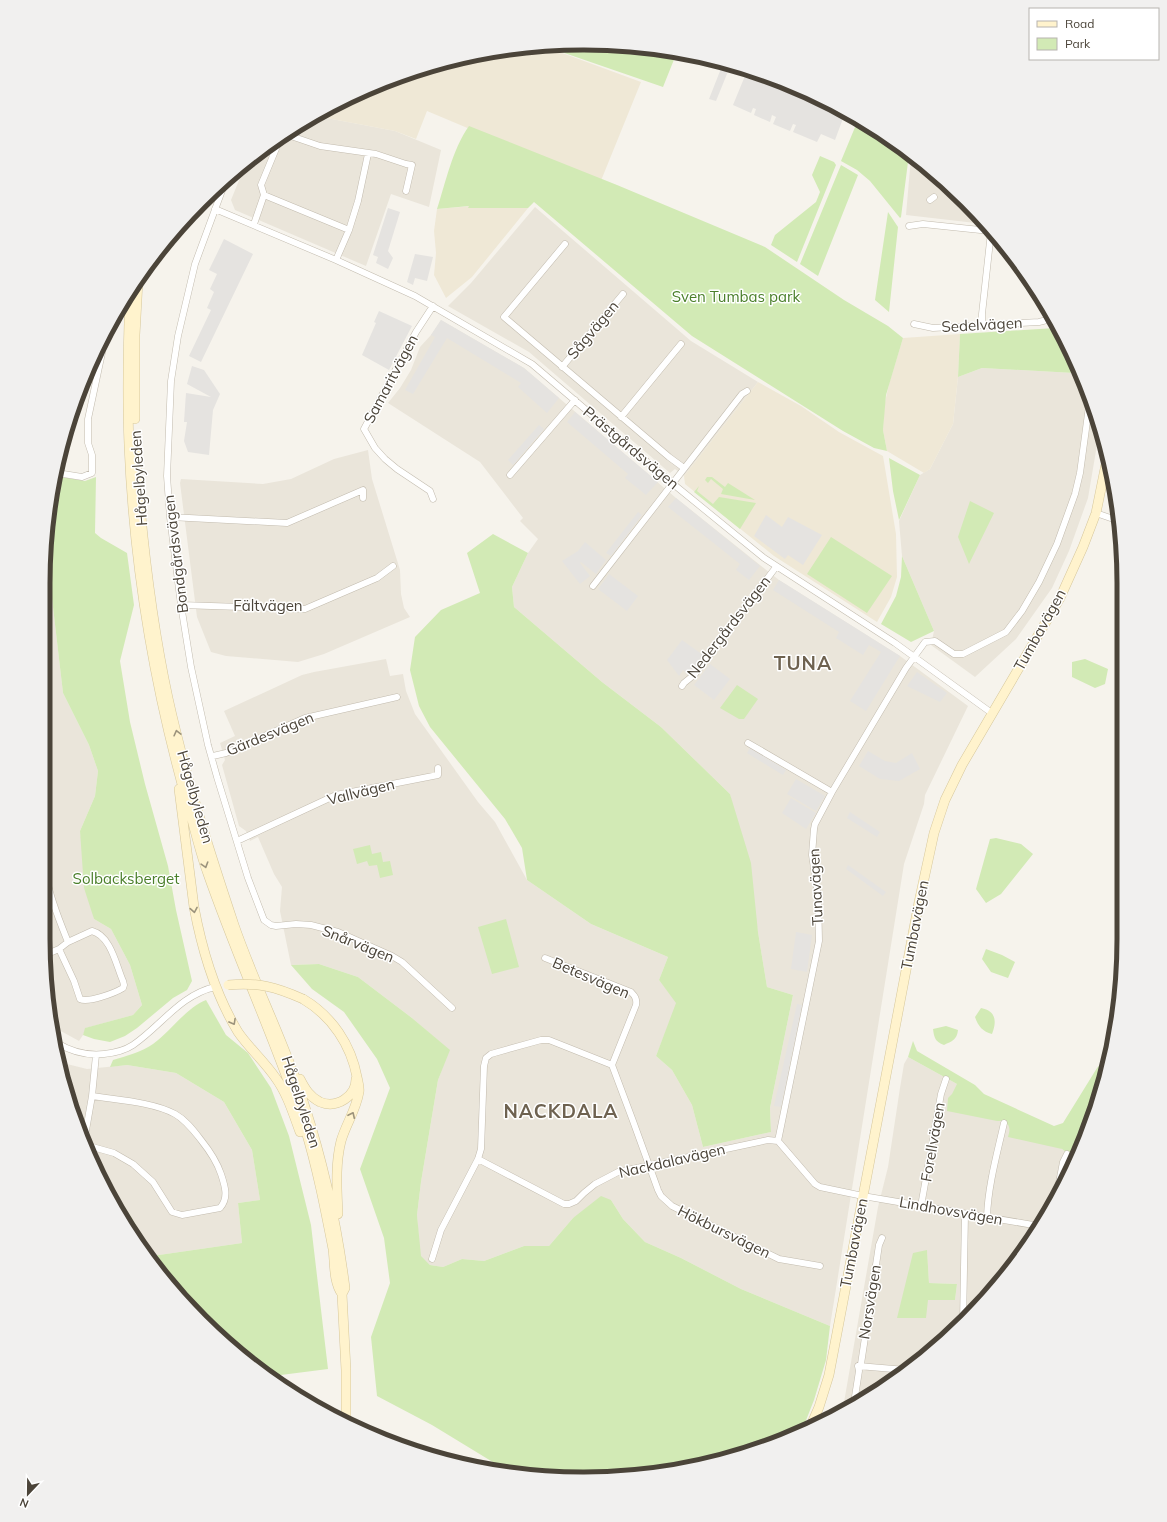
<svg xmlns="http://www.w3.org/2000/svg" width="1167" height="1522" viewBox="0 0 1167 1522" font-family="Mulish,sans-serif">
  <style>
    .residential { fill: #eae5da; fill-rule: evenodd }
    .education { fill: #efe8d6 }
    .green { fill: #d2eab5 }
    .parking { fill: #e5e3e0 }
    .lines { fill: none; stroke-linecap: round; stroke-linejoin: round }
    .street-casing { stroke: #c2bbae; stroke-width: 7 }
    .secondary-casing { stroke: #d6c79b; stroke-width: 10 }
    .street { stroke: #fff; stroke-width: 6 }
    .secondary { stroke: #fff3cd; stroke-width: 9 }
    .secondary-bridge-casing { stroke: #d6c79b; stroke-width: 10; stroke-linecap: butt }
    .secondary-bridge { stroke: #fff3cd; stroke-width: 9 }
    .oneway { stroke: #9c937c }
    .labels { text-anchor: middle; stroke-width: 3; stroke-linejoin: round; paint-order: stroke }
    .park-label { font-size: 15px; fill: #4a7f2a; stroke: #fff }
    .street-label { font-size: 15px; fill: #4b4439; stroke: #fff }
    .district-label { font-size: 19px; font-weight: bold; letter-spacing: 1px; fill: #6e6250; stroke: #fff }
    .rim { fill: none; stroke: #4b4439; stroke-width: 5 }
  </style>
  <rect width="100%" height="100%" fill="#f6f3ec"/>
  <path class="residential" d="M316 116 395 131 441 150 429 207 391 194 366 266 235 210 231 200 246 163 283 134Z
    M911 157 966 201 984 224 906 215Z
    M535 207 691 341 758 382 684 476 675 469 670 473 529 352 448 306 471 283Z
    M441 320 524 368 676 498 765 569 779 580 900 656 968 706 925 795 924 804 904 864 830 1326 741 1289 681 1258 645 1242 623 1219 611 1200 573 1218 549 1246H524L484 1261 462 1259 443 1267 430 1265 420 1256 417 1215 421 1182 438 1080 449 1050 412 1018 358 977 319 964 291 965 280 911 282 887 274 874 258 837 250 841 246 831 239 826 222 765 225 760 220 743 235 736 224 711 302 675 314 672 386 659 390 676 403 674 406 691 415 714 478 802 495 822 527 880 591 924 668 957 659 980 677 1003 656 1056 672 1070 692 1105 703 1147 771 1132 770 1108 793 995 767 987 758 932 730 794 661 727 602 682 514 607 512 587 528 553 538 539 520 521 523 518 480 462 388 403 400 388 411 370 420 347 431 335Z
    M982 368 1074 373 1075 368 1095 410 1099 426 1098 439 1088 498 1069 551 1052 588 1016 639 975 677 931 645 934 631 902 556 899 521 920 475 930 469 953 424 958 377Z
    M368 450 372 479 400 570 401 594 404 608 410 617 324 654 298 662 226 656 211 652 197 617 180 483 181 479 263 484 291 479 334 459Z
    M44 588 51 590 63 693 89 745 98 771 95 796 80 831 94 919 111 929 130 965 142 1005 133 1015 86 1028 83 1035 79 1041 59 1030 54 1022 43 939Z
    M908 1057 957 1084 1062 1149 1073 1158 1033 1239 966 1321 884 1388 843 1408 878 1207 888 1167 900 1088 904 1064ZM927 1250 929 1283 957 1284 955 1300H928Z
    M59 1062 87 1069 127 1065 176 1073 224 1102 252 1150 260 1200 238 1203 242 1243 152 1256 146 1248 136 1225 116 1197 108 1191 61 1079Z"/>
  <path class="education" d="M546 47 641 82 598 188 496 140 427 111 416 139 395 131 316 116 377 84 478 53Z
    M483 205 528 208 472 277 446 298 434 275 436 253 434 231 437 209Z
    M960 334 958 377 953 424 930 469 924 473 887 451 883 430 884 407 889 384 903 338Z
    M758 382 801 406 839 432 883 456 896 534 897 577 891 597 877 622 774 556 685 484 684 476Z"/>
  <path class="green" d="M584 43 677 52 663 87 547 47Z
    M858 120 884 134 909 154 901 217 900 218 870 181 857 170 841 161Z
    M469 126 617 185 765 247 844 300 888 326 903 338 886 395 883 430 887 451 874 448 843 431 692 336 534 202 528 208H468L469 206 437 209C446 182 452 150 469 126Z
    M820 156 834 162 836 165 797 262 771 245 775 235 816 202 820 192 812 175Z
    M841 165 858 175 818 276 800 264Z
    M888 212 898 227 889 312 875 300Z
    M1055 328 1075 368 1074 373 982 368 958 377 960 334Z
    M889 458 920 475 899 520 893 491Z
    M56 476 85 481 96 477 95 533 101 538 127 553 134 605 120 661 130 722 145 784 168 866 176 910 192 981 187 990 173 998 137 1028 125 1036 110 1042 94 1039 83 1035 85 1028 133 1015 142 1005 130 965 111 929 94 919 84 888 80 831 95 796 98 771 89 745 63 693 51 590 44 588V548Z
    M707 477H712L725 487 728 483 755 500 721 494 723 489 711 479 708 483 705 480Z
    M699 486 697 491 713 504 719 497 756 503 740 529 694 492Z
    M970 501 994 513 969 564 958 537Z
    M493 534 528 553 512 587 514 607 602 682 661 727 730 794 751 863 758 932 767 987 793 995 770 1108 771 1132 703 1147 692 1105 672 1070 656 1056 676 1003 659 980 668 957 591 924 527 880 522 848 505 819 430 727 419 706 410 670 415 637 441 610 480 593 467 553Z
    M831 537 892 576 867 613 807 574Z
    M902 556 934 631 911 642 881 624 896 596 901 577Z
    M1085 659 1108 669 1105 684 1095 688 1072 677V662Z
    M737 685 758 699 744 719H739L720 708Z
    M996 838 1021 844 1033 854 1001 894 986 903 976 889 990 839Z
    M370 845 372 854 381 852 383 862 390 861 393 875 380 878 377 865 369 866 367 861 357 864 353 849Z
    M506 919 519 967 492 974 478 927Z
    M986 949 1002 955 1015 962 1008 978 991 972 982 959Z
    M319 964 358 977 412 1018 450 1050 438 1080 421 1182 417 1215 421 1256 430 1265 443 1267 462 1259 484 1261 524 1246H549L573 1218 601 1196 611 1200 623 1219 645 1242 681 1258 741 1289 830 1326 826 1360 814 1400 803 1428 757 1450 619 1478H548L498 1469 496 1464 432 1425 377 1396 371 1337 390 1283 384 1238 360 1169 390 1088 377 1059 344 1012 312 989 291 965Z
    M206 1000 226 1035 248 1053 271 1088 289 1136 311 1225 328 1369 273 1376 201 1321 152 1256 242 1243 238 1203 260 1200 252 1150 224 1102 176 1073 127 1065 110 1067 113 1060C126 1056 142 1052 153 1044 171 1031 186 1008 206 1000Z
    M981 1008C996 1011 997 1021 992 1034 983 1032 978 1026 975 1017Z
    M946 1026 958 1030C957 1040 952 1041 944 1045 935 1042 934 1037 933 1029Z
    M913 1041 917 1051 975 1085 984 1094 1054 1126 1063 1123 1097 1068 1109 1055 1095 1112 1073 1158 1062 1149 1008 1137C1010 1130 1011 1126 1004 1121H997L947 1111 948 1098 952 1094 957 1084 908 1057Z
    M108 1192C127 1205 138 1227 146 1248L116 1209Z
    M927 1250 929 1283 957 1284 955 1300H928L926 1318H897L913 1253Z"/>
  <path class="parking" d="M722 66 729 69 716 101 709 99Z
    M747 71 791 84 845 113 835 140 821 134 817 142 793 132 796 125 793 124 790 131 773 124 776 117 772 115 770 122 754 115 756 109 753 108 751 113 733 105Z
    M388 208 400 212 388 251 393 258 388 269 376 263 378 257 373 255Z
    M224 239 253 254 201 362 189 356 211 310 207 308 214 292 210 289 217 274 209 270Z
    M415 254 433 257 427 281 415 278 413 285 407 282Z
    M379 311 412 326 389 370 362 355 376 323 374 322Z
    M441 320 524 368 559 398 547 413 518 387 521 383 447 338 413 394 405 390 435 337 431 335Z
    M192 366 204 370 220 394 213 410 209 455 188 452 184 441 187 422H184L186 393 211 397 187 384Z
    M575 412 658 482 646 495 625 478 628 474 567 422Z
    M539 425 544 429 513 465 508 460Z
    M676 498 760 566 749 580 736 570 740 564 668 507Z
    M638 512 642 515 611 556 606 553Z
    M766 515 782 527 788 517 822 535 803 565 788 555 785 559 754 536Z
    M585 542 606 560 596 574 581 562 580 563 590 576 580 584 562 561 578 551Z
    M609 574 638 596 627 611 598 589Z
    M779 580 900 656 866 711 850 701 881 652 869 645 863 655 836 638 839 632 773 590Z
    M682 640 703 655 688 674 683 670 679 676 667 660Z
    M710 664 730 679 714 700 694 685Z
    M917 672 947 693 940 702 907 686Z
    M750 748 786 770 783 775 747 753Z
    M868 751 885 761 896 763 912 753 920 769 899 781 880 779 859 766Z
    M796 779 825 796 816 811 787 794Z
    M791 798 816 813 806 829 782 813Z
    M850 812 880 832 877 837 847 818Z
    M848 865 886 892 883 896 846 869Z
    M796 932 812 935 807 972 791 969Z
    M797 1004 802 1005 781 1107 774 1106Z"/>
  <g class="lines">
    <defs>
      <path id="street" d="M227 177 195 264 178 336 171 381 167 476 170 517 181 605 191 667 208 745 217 777 248 878 264 920 271 925 276 926 296 924 311 925 338 932 392 956 402 962 452 1008
        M264 195 349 230
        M930 200 934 197
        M963 200 965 202
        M215 209 336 260 415 296 532 364 672 483 764 558 895 643 993 714
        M254 224 264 195 261 185 280 139 285 134 320 146 376 154 406 164 412 165 406 191
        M909 226 923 224 990 231
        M565 244 504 317 669 457 684 468
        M336 260 349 230 358 201 368 154
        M433 306 416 332 364 429 375 448 385 459 397 469 430 491 433 499
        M914 324 933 328 1039 322 1051 319
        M982 325V314L991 232
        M562 367 623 294
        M621 417 681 344
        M57 473 82 477 92 473V455L88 443V419L102 353 103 337
        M510 475 575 400
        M1096 513 1119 521
        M170 517 287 523 363 490V498
        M593 586 742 394 747 391
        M181 605 305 609 377 578 393 566
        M682 686 684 683 695 674 776 567
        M748 743 832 792
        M213 756 226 753 305 718 397 697
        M43 818H45C47 797 49 771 44 751
        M45 818C45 838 44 859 47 880 51 901 60 922 68 942
        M237 841 336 795 438 775V768
        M45 955 59 949 68 942 92 931C111 936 116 965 123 981L124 985 123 988C115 993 88 1003 80 999L74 981 59 949
        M545 958 631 992C635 996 637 999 636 1005L612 1065
        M57 1043C72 1052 86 1056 104 1054 114 1053 124 1051 133 1045 161 1026 180 995 215 987
        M85 1136 92 1096 96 1055
        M778 1141 819 941 818 895 812 855 814 829 815 824 832 792 906 668 925 642 935 641 954 654H963L1006 632 1022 611 1039 582 1057 544 1075 494 1080 473 1090 399
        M89 1146 114 1153 133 1164 153 1182 172 1212 182 1215 220 1208C229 1198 225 1186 221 1174 217 1162 209 1150 201 1140 194 1131 186 1120 175 1114 153 1102 117 1100 92 1096
        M478 1159 564 1204H569L576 1201 584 1193 595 1184 618 1172 768 1140 778 1141 815 1184 820 1187 863 1196 1039 1226
        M1058 1188 1063 1162 1067 1154
        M921 1206 941 1094 946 1079
        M987 1217C988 1186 997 1154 1004 1123
        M432 1259 441 1230 478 1159 481 1149 484 1066 486 1058 491 1054 541 1040H549L612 1065 633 1121 658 1190 661 1196 672 1206 779 1259 820 1266
        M963 1323 965 1214
        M858 1366 906 1370
        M854 1403 859 1371 858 1366 861 1364 879 1245 882 1238"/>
      <path id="secondary" d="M130 295C128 344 127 395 129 445 134 565 154 686 187 802 194 825 199 849 207 871 237 958 276 1041 305 1128 317 1167 325 1208 333 1249 335 1263 333 1281 342 1294L346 1370V1420
        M135 419V335L138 281
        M135 446C141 530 150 615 168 698 185 775 209 850 234 925 255 986 285 1043 304 1104 324 1165 337 1225 345 1288L342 1294
        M179 789 194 907C202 950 215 994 238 1032 249 1048 264 1061 275 1077 287 1093 293 1113 300 1132
        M303 999C332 1016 351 1045 357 1077 358 1082 360 1088 359 1092 356 1110 346 1124 341 1141 335 1165 337 1190 338 1214
        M300 1079C305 1089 310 1097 320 1102 337 1109 356 1096 356 1079
        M812 1423 819 1407 829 1375 919 902 934 833 945 800 962 765 1060 598 1083 547 1096 513 1107 459"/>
    </defs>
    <use href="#street" class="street-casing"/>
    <use href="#secondary" class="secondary-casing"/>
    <use href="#street" class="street"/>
    <use href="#secondary" class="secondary"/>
    <defs>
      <path id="secondary-bridge" d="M228 985C258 982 276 987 303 999"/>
    </defs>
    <use href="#secondary-bridge" class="secondary-bridge-casing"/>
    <use href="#secondary-bridge" class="secondary-bridge"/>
  </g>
  <defs><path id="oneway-chevron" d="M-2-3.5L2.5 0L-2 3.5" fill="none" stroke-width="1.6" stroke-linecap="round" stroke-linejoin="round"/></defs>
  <g class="oneway">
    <use href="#oneway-chevron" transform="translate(177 733) rotate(-104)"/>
    <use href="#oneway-chevron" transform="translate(205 865) rotate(73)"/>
    <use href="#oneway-chevron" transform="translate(194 910) rotate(80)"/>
    <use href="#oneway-chevron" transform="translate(233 1022) rotate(61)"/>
    <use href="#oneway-chevron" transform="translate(352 1115) rotate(-65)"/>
  </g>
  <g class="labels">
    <g class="park-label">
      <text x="736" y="302">Sven Tumbas park</text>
      <text x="126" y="884">Solbacksberget</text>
    </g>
    <g class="street-label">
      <text transform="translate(982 325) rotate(-3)" y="5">Sedelvägen</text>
      <text transform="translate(593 330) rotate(-50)" y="5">Sågvägen</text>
      <text transform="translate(391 379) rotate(-62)" y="5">Samaritvägen</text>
      <text transform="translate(631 448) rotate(40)" y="5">Prästgårdsvägen</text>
      <text transform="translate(139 478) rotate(-94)" y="5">Hågelbyleden</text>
      <text transform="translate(176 554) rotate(-97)" y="5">Bondgårdsvägen</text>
      <text x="268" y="611">Fältvägen</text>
      <text transform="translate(729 627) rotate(-52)" y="5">Nedergårdsvägen</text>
      <text transform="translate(1040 630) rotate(-61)" y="5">Tumbavägen</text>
      <text transform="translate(270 734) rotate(-22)" y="5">Gärdesvägen</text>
      <text transform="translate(361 792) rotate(-14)" y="5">Vallvägen</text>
      <text transform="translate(195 797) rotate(74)" y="5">Hågelbyleden</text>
      <text transform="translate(816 887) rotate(-93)" y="5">Tunavägen</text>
      <text transform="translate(915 925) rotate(-79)" y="5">Tumbavägen</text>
      <text transform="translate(358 944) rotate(22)" y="5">Snårvägen</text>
      <text transform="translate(591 978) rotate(23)" y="5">Betesvägen</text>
      <text transform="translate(301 1102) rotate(72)" y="5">Hågelbyleden</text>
      <text transform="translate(933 1142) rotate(-80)" y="5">Forellvägen</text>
      <text transform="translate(672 1161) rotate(-13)" y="5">Nackdalavägen</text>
      <text transform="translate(951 1211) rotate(10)" y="5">Lindhovsvägen</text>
      <text transform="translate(724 1232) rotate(26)" y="5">Hökbursvägen</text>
      <text transform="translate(854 1243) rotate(-79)" y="5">Tumbavägen</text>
      <text transform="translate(870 1302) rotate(-81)" y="5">Norsvägen</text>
    </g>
    <g class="district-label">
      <text x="803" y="670">TUNA</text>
      <text x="561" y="1118">NACKDALA</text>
    </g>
  </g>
  <path d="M0 0H1167V1522H0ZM583 50H584A533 533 0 0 1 1117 583V939A533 533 0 0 1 584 1472H583A533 533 0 0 1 50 939V583A533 533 0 0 1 583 50Z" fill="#f1f0ef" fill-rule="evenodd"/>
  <path class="rim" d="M583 50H584A533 533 0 0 1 1117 583V939A533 533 0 0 1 584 1472H583A533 533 0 0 1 50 939V583A533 533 0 0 1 583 50Z"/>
  <rect x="1029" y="8" width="130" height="52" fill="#ffffff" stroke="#b7b4b0"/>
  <rect x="1037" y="21" width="20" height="6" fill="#fff3cd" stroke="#b7b4b0"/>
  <text x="1065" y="28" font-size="12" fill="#4b4439">Road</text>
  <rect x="1037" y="38" width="20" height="12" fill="#d2eab5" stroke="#b7b4b0"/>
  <text x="1065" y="48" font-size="12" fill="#4b4439">Park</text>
  <g transform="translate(28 1494) rotate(202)" stroke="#ffffff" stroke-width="3" paint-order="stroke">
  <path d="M0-3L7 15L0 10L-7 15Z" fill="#4b4439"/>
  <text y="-6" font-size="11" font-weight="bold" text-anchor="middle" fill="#4b4439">N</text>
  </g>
</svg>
